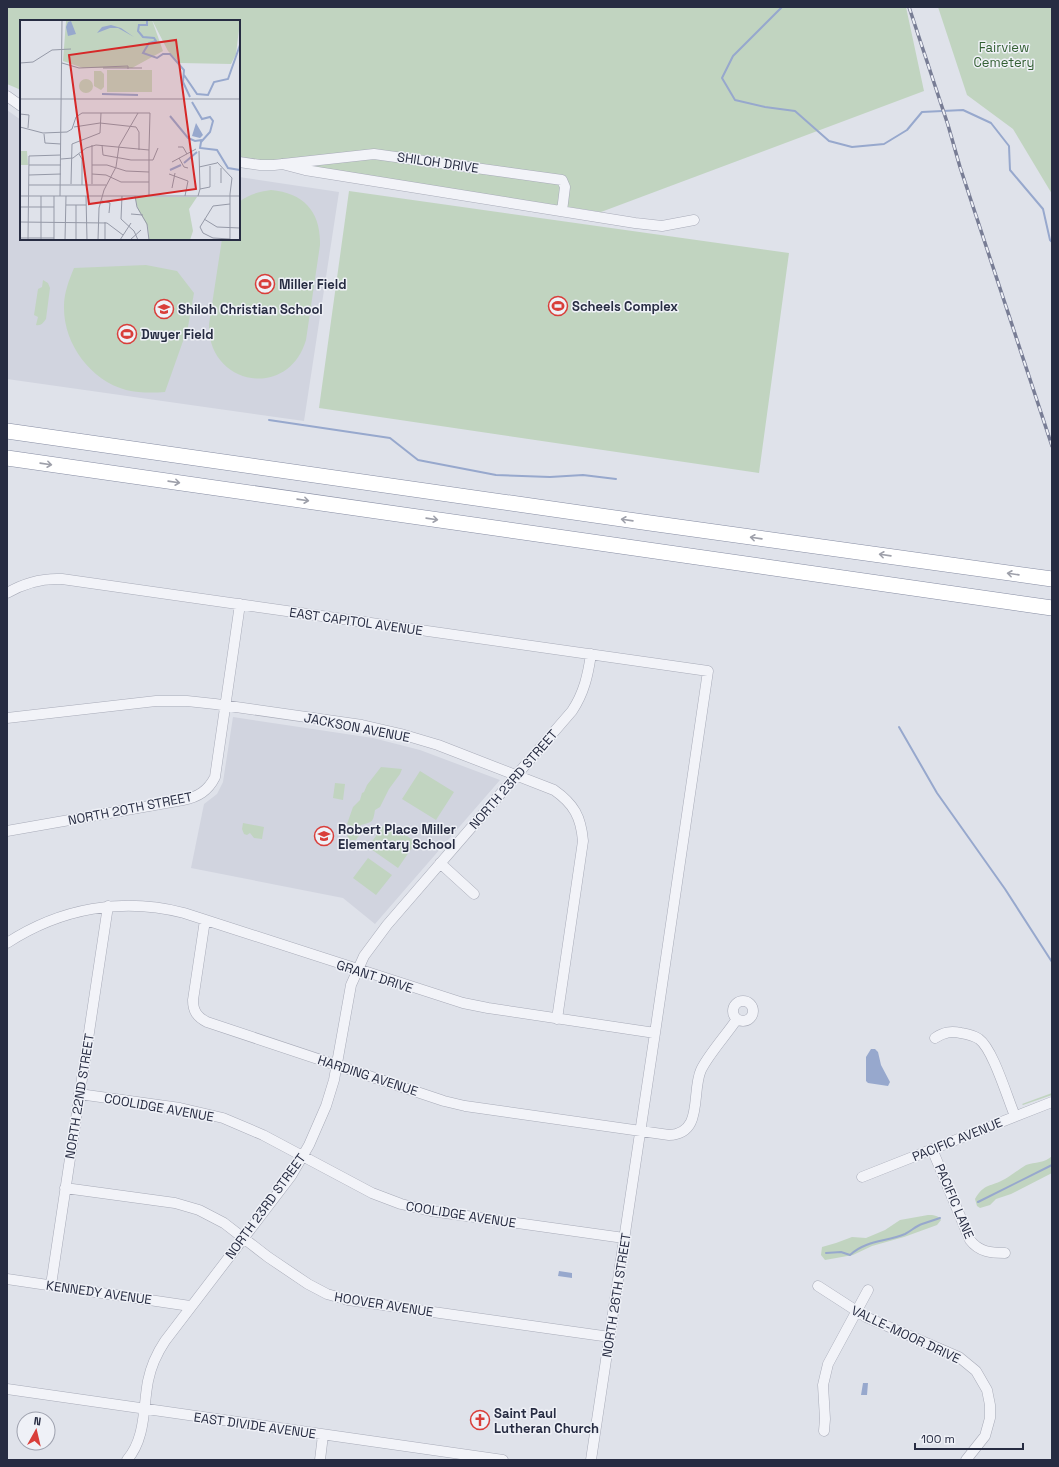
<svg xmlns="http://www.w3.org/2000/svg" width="1059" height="1467" viewBox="0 0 1059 1467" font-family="'Space Grotesk',sans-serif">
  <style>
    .built { fill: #d1d4df }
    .green { fill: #c1d4c0 }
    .water { fill: #97a8cd }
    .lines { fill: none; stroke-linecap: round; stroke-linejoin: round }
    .stream { stroke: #97a8cd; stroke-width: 2 }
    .minor-casing { stroke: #a8abb8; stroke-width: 11 }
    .highway-casing { stroke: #868ca2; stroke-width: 16 }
    .minor { stroke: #f2f3f8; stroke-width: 10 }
    .highway { stroke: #fff; stroke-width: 15 }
    .rail-casing { stroke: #787d95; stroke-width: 3.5 }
    .rail { stroke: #eff1f7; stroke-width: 2; stroke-dasharray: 6; stroke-linecap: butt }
    .oneway { stroke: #9ea0aa }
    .labels { text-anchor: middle; stroke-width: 3; stroke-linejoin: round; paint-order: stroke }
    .park-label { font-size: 13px; fill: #335f33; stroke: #eff1f7 }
    .street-label { font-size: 13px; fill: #272c42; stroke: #eff1f7 }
    .poi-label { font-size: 13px; font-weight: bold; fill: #272c42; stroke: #eff1f7; text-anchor: start }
    .inset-river { fill: none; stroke: #97a8cd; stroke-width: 2 }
    .inset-road { fill: none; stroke: #9599a7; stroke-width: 1 }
    .view { fill: #d62828; fill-opacity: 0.15; stroke: #d62828; stroke-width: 2 }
    .inset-edge { fill: none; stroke: #272c42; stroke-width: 2 }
  </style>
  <rect width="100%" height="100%" fill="#dfe2ea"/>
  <path class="built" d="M7 110 21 120V239H239V177L339 192 304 421 7 379Z
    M233 717 373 738 420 750 500 780 375 924 343 898 191 868 204 804 217 794 223 782Z"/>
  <path class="green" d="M7 7H906L924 91 601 212 239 157V21H21V90L7 84Z
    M938 7H1052V194L1013 129 967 95Z
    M271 190C304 193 321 212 320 245L306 340C288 401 207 385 209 324L222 239H239V202C249 194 259 192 271 190Z
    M349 191 789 253 759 473 319 408Z
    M146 265 177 271 194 293 188 327 165 392C152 393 139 393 126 390 90 380 63 343 64 306 64 293 69 280 74 268Z
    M43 280 48 283 50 288 46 319C43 323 41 326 36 325L38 317 34 315 38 289 42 287Z
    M381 767 402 769 400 774 389 789 380 807 375 810C373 822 373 822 361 825L359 830 360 834 356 840H347L349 825 347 824 353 807 360 800 362 793 364 792 367 785Z
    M420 771 454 792 436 820 402 799Z
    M335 783 345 784 343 800 333 798Z
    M386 822 416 842 398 868 368 847Z
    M243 823 264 827 262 839 254 838 250 833 247 835 244 834 242 829Z
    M368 858 392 875 376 895 353 878Z
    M1052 1093V1095L1023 1105 1022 1104Z
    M1052 1156V1173L1011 1194 996 1199 990 1205 980 1208 977 1206 975 1199C984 1183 991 1187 1005 1179 1012 1175 1019 1169 1026 1165 1035 1162 1045 1163 1052 1156Z
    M928 1215C933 1215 938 1215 941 1220L937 1225 904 1237 872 1246 853 1255 825 1260 821 1255 822 1247 836 1243 852 1237 866 1238 885 1230 900 1220Z"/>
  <path class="water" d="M871 1049H875L878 1052 881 1065 890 1082 888 1086 868 1083 866 1081V1057Z
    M559 1271 572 1273V1278L558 1276Z
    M863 1383H868L867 1395H861Z"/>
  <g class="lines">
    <path class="stream" d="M782 7 733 56 722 78 735 100 765 107 795 111 829 141 852 147 884 144 907 130 922 112 963 110 991 123 1009 146 1010 170 1043 209 1050 240 1052 242
      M269 420 390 438 418 460 496 475 550 477 583 475 616 479
      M899 727 937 793 1005 889 1052 962
      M978 1202 1052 1165
      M826 1253 841 1252 850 1255C866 1240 886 1242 905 1234 911 1231 916 1226 922 1224 928 1222 934 1220 940 1218"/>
    <defs>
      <path id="minor" d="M7 96 21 106
        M239 162 260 165H274L374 154 562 180 565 187 562 211
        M282 164 305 170 635 223 662 226 694 220
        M7 593C24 583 42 578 62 579L708 671 655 1033
        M7 718 156 701H187L215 704 362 725 401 734 438 745 554 790C574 804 581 817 583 841L557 1019
        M7 831 183 800C198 797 208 791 215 777L240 604
        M440 863 474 894
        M205 920 193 1000C193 1011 197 1017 207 1022L444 1101 465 1106 669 1135C704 1134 691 1092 701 1070 708 1055 727 1034 737 1019
        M7 943C61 908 122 897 184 913L463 1003 488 1008 655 1033 591 1460
        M733 1011a10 10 0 1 1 20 0a10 10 0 1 1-20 0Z
        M935 1038C944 1032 951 1031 961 1033 967 1034 973 1035 979 1039 993 1049 1007 1097 1015 1116
        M79 1094 180 1108 223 1118 263 1135 372 1193 401 1204 431 1211 624 1238
        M932 1149 970 1240C979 1252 991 1253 1005 1253
        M862 1177 1052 1102
        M65 1188 175 1203 199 1210 224 1223 268 1257 308 1284 327 1294 348 1300 610 1337
        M7 1279 190 1306
        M51 1285 108 906
        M818 1286 866 1317 959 1357 976 1371 987 1390 990 1405V1418L985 1436 966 1460
        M7 1389 503 1460
        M824 1431 825 1419 823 1385 828 1364 868 1290
        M127 1460C146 1438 143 1407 148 1381 151 1366 157 1353 165 1341L291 1176 309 1145 326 1106 334 1080 351 985 364 956 387 925 572 711C584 693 588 675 591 654
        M320 1460 323 1435"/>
      <path id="highway" d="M7 431 650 523 1052 579
        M7 458 1052 608"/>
    </defs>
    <use href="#minor" class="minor-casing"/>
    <use href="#highway" class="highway-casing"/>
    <use href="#minor" class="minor"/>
    <use href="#highway" class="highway"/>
    <defs>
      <path id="rail" d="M909 7 948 125 960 167 1052 446"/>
    </defs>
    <use href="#rail" class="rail-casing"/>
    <use href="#rail" class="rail"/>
  </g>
  <defs><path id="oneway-shaft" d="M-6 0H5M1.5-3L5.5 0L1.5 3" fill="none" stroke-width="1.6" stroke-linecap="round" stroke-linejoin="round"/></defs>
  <g class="oneway">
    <use href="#oneway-shaft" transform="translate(46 464) rotate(8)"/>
    <use href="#oneway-shaft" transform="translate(174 482) rotate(8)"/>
    <use href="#oneway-shaft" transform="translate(303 500) rotate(8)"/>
    <use href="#oneway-shaft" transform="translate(432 519) rotate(8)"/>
    <use href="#oneway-shaft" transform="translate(627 520) rotate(-172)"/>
    <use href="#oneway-shaft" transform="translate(756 538) rotate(-172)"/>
    <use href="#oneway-shaft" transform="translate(885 555) rotate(-172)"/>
    <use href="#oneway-shaft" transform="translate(1013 574) rotate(-172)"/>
  </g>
  <defs>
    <symbol id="stadium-ring" viewBox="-11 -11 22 22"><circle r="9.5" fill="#eff1f7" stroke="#d93e3a" stroke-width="1.5"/><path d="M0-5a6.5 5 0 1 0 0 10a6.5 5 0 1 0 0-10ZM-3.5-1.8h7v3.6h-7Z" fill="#d93e3a"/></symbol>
    <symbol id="school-ring" viewBox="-11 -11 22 22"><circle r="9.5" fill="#eff1f7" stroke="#d93e3a" stroke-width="1.5"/><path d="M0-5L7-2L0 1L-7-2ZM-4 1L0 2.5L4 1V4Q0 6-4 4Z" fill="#d93e3a"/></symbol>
    <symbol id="church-ring" viewBox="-11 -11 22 22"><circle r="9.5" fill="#eff1f7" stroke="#d93e3a" stroke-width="1.5"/><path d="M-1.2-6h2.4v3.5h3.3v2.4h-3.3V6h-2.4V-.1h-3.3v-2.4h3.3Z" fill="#d93e3a"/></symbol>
  </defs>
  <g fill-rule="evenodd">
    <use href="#stadium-ring" x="254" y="273" width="22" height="22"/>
    <use href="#stadium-ring" x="547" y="295" width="22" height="22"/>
    <use href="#school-ring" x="153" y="298" width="22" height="22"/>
    <use href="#stadium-ring" x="116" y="323" width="22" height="22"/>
    <use href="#school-ring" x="313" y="825" width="22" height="22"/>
    <use href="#church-ring" x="469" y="1409" width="22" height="22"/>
  </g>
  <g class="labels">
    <g class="park-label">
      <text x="1004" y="52">Fairview<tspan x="1004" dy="15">Cemetery</tspan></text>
    </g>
    <g class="street-label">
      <text transform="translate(438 162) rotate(8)" y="5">SHILOH DRIVE</text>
      <text transform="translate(356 621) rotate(8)" y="5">EAST CAPITOL AVENUE</text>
      <text transform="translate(357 727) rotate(11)" y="5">JACKSON AVENUE</text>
      <text transform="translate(513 779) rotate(-49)" y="5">NORTH 23RD STREET</text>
      <text transform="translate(130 808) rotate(-11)" y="5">NORTH 20TH STREET</text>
      <text transform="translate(375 976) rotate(18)" y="5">GRANT DRIVE</text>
      <text transform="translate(368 1075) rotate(18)" y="5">HARDING AVENUE</text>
      <text transform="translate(79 1096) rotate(-81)" y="5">NORTH 22ND STREET</text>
      <text transform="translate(159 1107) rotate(10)" y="5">COOLIDGE AVENUE</text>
      <text transform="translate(957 1139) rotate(-22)" y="5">PACIFIC AVENUE</text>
      <text transform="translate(955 1201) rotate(67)" y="5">PACIFIC LANE</text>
      <text transform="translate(265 1206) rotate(-54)" y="5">NORTH 23RD STREET</text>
      <text transform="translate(461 1214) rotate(9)" y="5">COOLIDGE AVENUE</text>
      <text transform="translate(99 1292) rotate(8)" y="5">KENNEDY AVENUE</text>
      <text transform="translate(616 1295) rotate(-81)" y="5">NORTH 26TH STREET</text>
      <text transform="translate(384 1304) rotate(9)" y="5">HOOVER AVENUE</text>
      <text transform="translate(906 1334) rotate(25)" y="5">VALLE-MOOR DRIVE</text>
      <text transform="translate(255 1425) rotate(8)" y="5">EAST DIVIDE AVENUE</text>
    </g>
    <g class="poi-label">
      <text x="279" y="289">Miller Field</text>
      <text x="572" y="311">Scheels Complex</text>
      <text x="178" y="314">Shiloh Christian School</text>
      <text x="141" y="339">Dwyer Field</text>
      <text x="338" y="834">Robert Place Miller<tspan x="338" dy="15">Elementary School</tspan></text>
      <text x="494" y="1418">Saint Paul<tspan x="494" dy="15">Lutheran Church</tspan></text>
    </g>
  </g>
  <g transform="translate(20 20)">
    <rect width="220" height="220" fill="#dfe2ea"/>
    <path d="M132 0 220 1 216 34 211 44 160 43 148 31ZM132 0 143 31 112 48H63L43 41 46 1ZM87 50H132V72H87ZM74 51H81L84 54V67L81 70 74 66ZM59 66a7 7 0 1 1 14 0a7 7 0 1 1-14 0ZM0 131H7L8 145H0ZM115 177H177L169 189 173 211 170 220H129L128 207 118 189Z" fill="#c1d4c0"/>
    <path d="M51 1 56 14 48 16 46 7 48 2ZM91 5 101 8 114 17 98 8H90L77 13 82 7ZM176 103 183 115 180 118 172 116Z" fill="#97a8cd"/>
    <path class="inset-river" d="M127 0V5H119L118 11 123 17 134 18 136 21 129 23 123 33 137 38 143 34H150L164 50 163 62 170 77M164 55 177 74 188 75 194 62 208 59 220 25M82 74 118 75M172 82 182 99 190 97 193 101 190 112 181 122 180 128 197 130 208 148 220 150M150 96 168 118 175 121 182 120M164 143 177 132M150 150 161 145"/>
    <path class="inset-road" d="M0 43 13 42 32 30 51 29M42 43 59 48 108 46V49M83 48H122M0 79H220M0 94 9 95 8 108M0 107 23 113 47 112 52 109 56 97 62 93H130L129 130M54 107 80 103 116 107 119 112V130M24 114 25 123 41 124M82 125 83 135 111 140H133L138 128M158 127H163L167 134M179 131 180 169M59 134 62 139V165M159 138 164 147 168 148M41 139 53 138 66 128 76 125 129 130V176M152 142 176 129M197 142 212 158 210 174V220M9 145H41M72 145H87L106 151 129 152M179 147 197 143M72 154 86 155 101 162H129M149 154 168 161 165 176M9 155 41 154M201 163V148M51 164 52 124 80 113 81 93M72 164V125M9 165H86M152 168 155 153M0 176H220M34 176V220M40 176 42 0M66 176 67 220M102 176 101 199 114 211 118 220M115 176 117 187 127 204 129 220M178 176 180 169 190 167V146M82 181 90 183 89 193M46 185H66M0 187H34M111 194 123 195M184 199 197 207 220 208M0 202 87 203 103 215M0 218H34M210 219 193 218 183 213 180 207 193 186 210 184M8 220 9 136 41 135M21 220V176M45 220 46 176M56 220V185M78 220 79 188 84 170 96 147 99 126 118 93M85 220V202M100 220 111 203M110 220 121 210"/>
    <path class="view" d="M156 20 176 169 69 184 49 35Z"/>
    <rect width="220" height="220" class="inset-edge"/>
  </g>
  <rect width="1059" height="1467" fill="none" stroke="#272c42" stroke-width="16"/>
  <g transform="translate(36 1431) rotate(8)"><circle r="19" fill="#eff1f7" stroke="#9fa2af"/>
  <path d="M0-3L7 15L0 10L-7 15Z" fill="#d93e3a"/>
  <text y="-6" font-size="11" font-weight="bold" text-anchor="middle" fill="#272c42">N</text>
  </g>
  <path d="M915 1443v6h108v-6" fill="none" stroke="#272c42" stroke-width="2"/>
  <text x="921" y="1443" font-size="12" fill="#272c42" stroke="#eff1f7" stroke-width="3" paint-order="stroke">100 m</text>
</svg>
